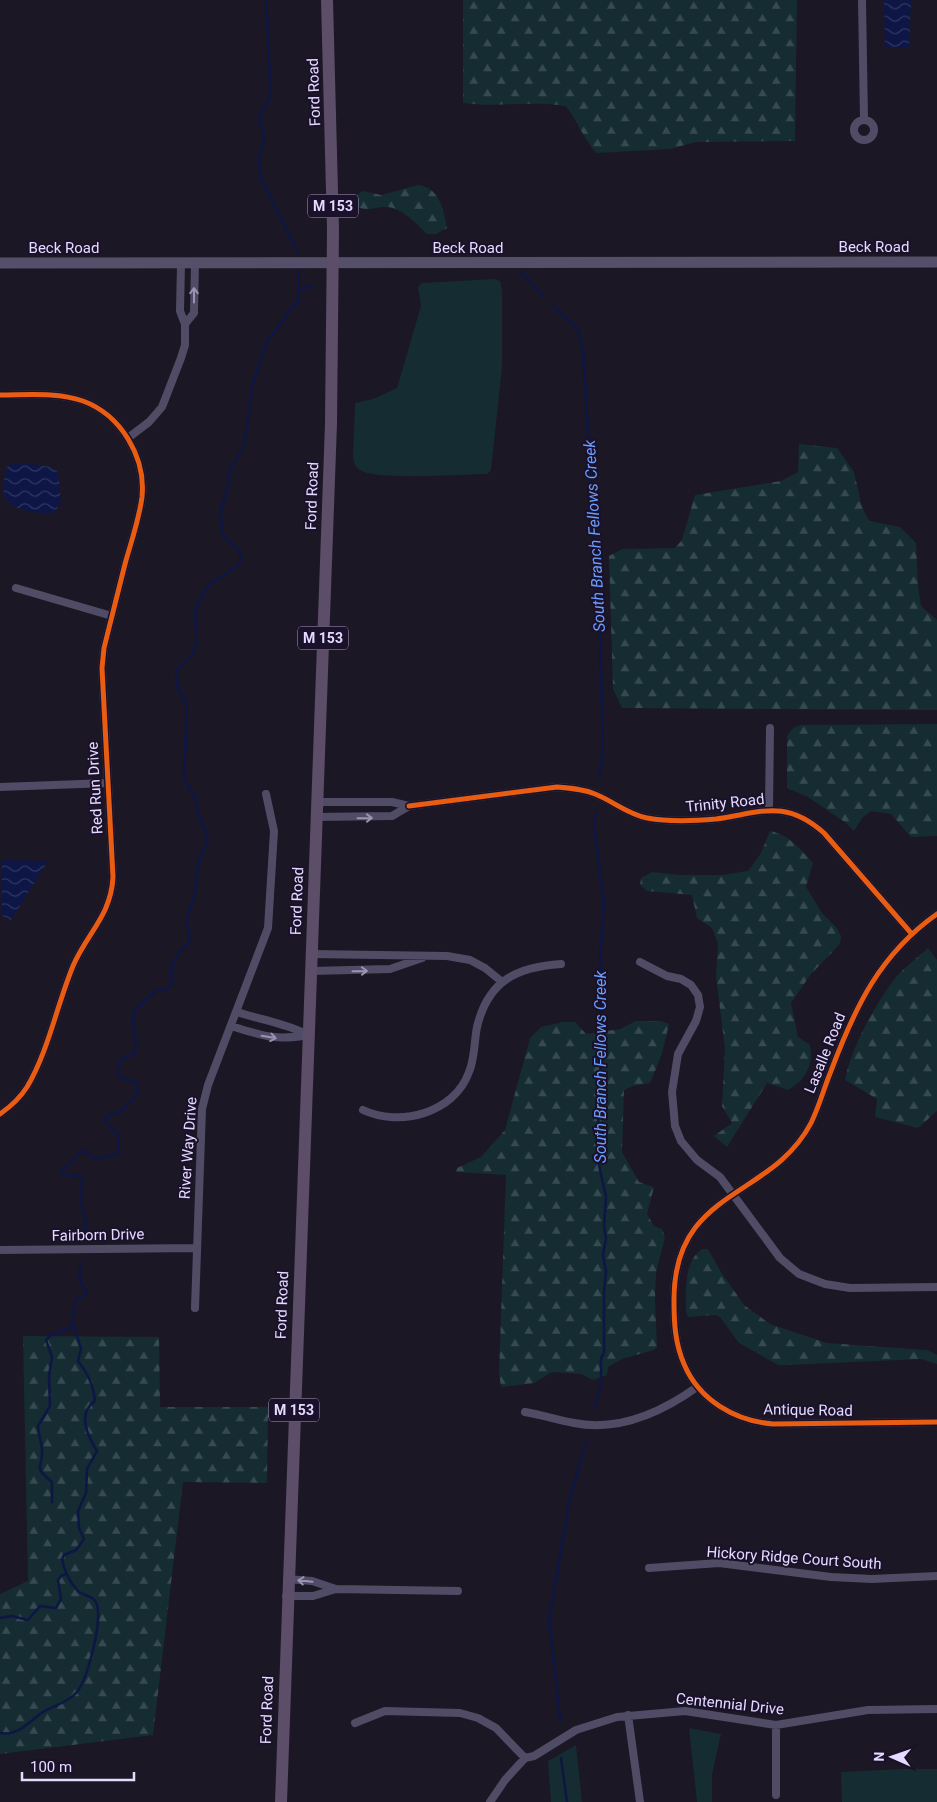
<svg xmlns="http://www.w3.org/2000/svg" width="937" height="1802" viewBox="0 0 937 1802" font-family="Roboto,sans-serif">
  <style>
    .green { fill: #152c32 }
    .forest { fill: url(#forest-firs) }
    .water { fill: url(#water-waves) }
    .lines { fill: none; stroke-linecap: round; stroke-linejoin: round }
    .stream { stroke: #0d1645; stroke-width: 2.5 }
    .minor { stroke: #514c65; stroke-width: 8 }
    .secondary { stroke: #564f6a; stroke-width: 11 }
    .primary { stroke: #5c4d69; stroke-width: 12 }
    .cycleway-casing { stroke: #1a112a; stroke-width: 8 }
    .cycleway { stroke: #e95d12; stroke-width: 5 }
    .oneway { stroke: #9b93b2 }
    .labels { text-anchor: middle; stroke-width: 4; stroke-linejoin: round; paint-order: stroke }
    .shield { fill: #1a112a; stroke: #a89ebf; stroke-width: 1 }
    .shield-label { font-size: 14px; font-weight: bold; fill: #e5daff }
    .street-label { font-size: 15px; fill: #e5daff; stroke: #1a112a }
    .water-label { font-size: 16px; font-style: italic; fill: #6a9dfd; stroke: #1a112a }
  </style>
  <defs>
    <pattern id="forest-firs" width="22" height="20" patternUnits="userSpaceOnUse" patternTransform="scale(1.25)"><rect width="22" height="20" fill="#152c32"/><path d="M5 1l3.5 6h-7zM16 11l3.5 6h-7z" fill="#374a51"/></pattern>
    <pattern id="water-waves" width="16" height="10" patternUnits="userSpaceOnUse" patternTransform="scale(1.25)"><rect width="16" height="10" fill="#0d1645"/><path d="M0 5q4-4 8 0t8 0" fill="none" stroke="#303761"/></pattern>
  </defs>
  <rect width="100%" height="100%" fill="#1b1724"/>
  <path class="green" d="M494 279 500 281 502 291V367L491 470 487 474C464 474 375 481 360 470 355 467 354 463 353 457L355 403 373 399 397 388 421 306 418 287 422 283Z
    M689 1728 721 1734 712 1775V1802H697Z
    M576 1745 582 1802H551L548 1761Z
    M902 1769H937V1802H842L841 1772Z"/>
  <path class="forest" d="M463 0H797L795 141 696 142 670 149 596 153C583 137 578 123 566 106 532 100 497 108 463 103Z
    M418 185C439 187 444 210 447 228L436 234H427C417 224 403 209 388 207 376 206 364 214 354 204L355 196 363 191 381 195Z
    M799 444 837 448 854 472 862 507 869 521 900 527 916 543 918 585 921 606 937 620V710L622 708 613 689 609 556 622 549 675 548 682 540 695 495 781 481 798 472Z
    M937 724V836L911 837 891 814 871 811 862 818 854 831 846 823 808 797 787 788V736L793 728 801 725Z
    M770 831C790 835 800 849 813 863L806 887 822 913 837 928 841 936 840 944 811 974 791 1003 798 1037 810 1045C814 1065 805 1080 788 1090L767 1083 727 1147 714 1136 732 1123 722 1106 725 1049 716 976 718 944 712 928 697 918 692 895 647 891 640 885 641 878 652 872 679 875H722L748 871 761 853Z
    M928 948 937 960V1111L918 1128 875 1117 877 1099 845 1080C851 1047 876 1003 896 977 903 969 920 955 928 948Z
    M636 1021H661L669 1024 662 1054 650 1083 633 1086 624 1090 622 1152 639 1182 654 1187 647 1214 654 1226 662 1229 665 1237 656 1273 655 1300 657 1347 654 1350 622 1359 608 1367 607 1375 593 1380 581 1374 552 1372 534 1383 501 1387 499 1373 506 1175 456 1172 457 1168 481 1157 505 1130 530 1038 541 1027 563 1022H575L586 1034 620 1029Z
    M702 1249H708L721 1272 744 1305 770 1324 827 1343 927 1350 937 1355V1364L921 1359 787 1365H778L739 1343 720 1317 715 1315 688 1317 686 1312C686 1293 683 1262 702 1249Z
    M23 1336 159 1337 160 1407H268L267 1483 183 1482 153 1735 0 1754V1594L28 1581Z"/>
  <path class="water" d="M884 0H911L909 47H885Z
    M23 463 52 467 58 472 61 502 55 512C45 515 39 513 28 511 0 506 0 490 8 465Z
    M2 860 48 861 11 920 2 916Z"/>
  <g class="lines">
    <path class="stream" d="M266 0 271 97 259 116 264 138 259 159 261 178 298 253
      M521 272 544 297
      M300 288 312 287
      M553 306 578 329 583 348 600 637 603 746 600 777
      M84 1236 86 1221 80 1201 83 1179 79 1176 64 1175 61 1172 83 1150 95 1159 118 1154 119 1136 104 1120 109 1115 120 1112 138 1093 136 1082 121 1078 118 1075 120 1060 133 1054 137 1048 133 1023 134 1011 157 990H165L171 986C173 979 170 972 172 965 179 944 197 952 186 923L195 893 198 864 208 837 199 816 196 799 184 779 187 706 178 688 176 670C181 665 188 661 192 654 201 640 194 628 195 613 196 606 201 598 204 592 214 574 235 574 241 560L240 552 223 535 220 512 229 484V472L244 445 253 382 266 343 285 318 289 310 298 302 299 271
      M594 1409 601 1384V1358L604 1353V1291L606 1272 603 1255 606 1238 604 1227 606 1197 597 1156 601 1136 597 1113 601 1062 598 1045 601 1037 600 1016 603 994 600 959 604 903 594 824 596 814
      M52 1502V1482C32 1465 43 1470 42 1451 42 1442 38 1434 38 1426L50 1406 49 1376 52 1357 46 1340 51 1335 73 1326
      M0 1618 12 1616 28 1620 40 1606 56 1608 61 1599 58 1580 61 1576 66 1574
      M560 1720 549 1618 570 1499 586 1442
      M0 1733C17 1736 27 1724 40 1714 51 1706 66 1704 76 1693 88 1680 102 1622 97 1605 94 1594 83 1597 77 1590 70 1582 64 1570 62 1559L64 1555 76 1550 84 1539 79 1528 78 1511 86 1493 87 1469 97 1451C88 1437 76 1414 95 1401 93 1384 88 1374 78 1361L81 1349 72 1319 76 1300 87 1293 79 1277 81 1263
      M561 1758 567 1802"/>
    <path class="minor" d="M862 0 864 119
      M854 130a10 10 0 1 1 20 0a10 10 0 1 1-20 0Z
      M185 324 194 313 195 263
      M0 395C27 395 57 392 83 401 121 415 146 457 142 497 139 520 131 542 125 564 118 592 111 620 104 648L102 668 113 877C111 916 87 933 73 966 57 1005 48 1052 27 1087 20 1098 10 1107 0 1114
      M128 438 149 422 162 407 181 358 185 345V324L180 311 181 264
      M16 588 112 616
      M0 787 108 783
      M409 806 557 787C570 788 583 789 595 794 613 801 627 814 647 818 669 822 694 821 716 819 760 813 785 798 824 833L911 933
      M769 809 770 728
      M316 817 392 816 409 806 392 802H317
      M937 914C880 954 855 1007 831 1071 824 1088 819 1107 811 1123 771 1200 673 1188 674 1301 674 1323 675 1343 684 1364 699 1400 735 1421 773 1424L937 1422
      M311 954 447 956 470 960 485 968 501 981
      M640 962 667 976 681 979 691 985 698 995 700 1007 696 1021 678 1054 672 1092 675 1126 681 1141 697 1160 720 1177 780 1258 799 1274 825 1284 850 1288 937 1287
      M311 971 390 969 422 958
      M237 1012C261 1020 286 1023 308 1035
      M231 1026C263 1036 275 1041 308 1035
      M363 1110C399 1127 454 1114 469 1072 475 1058 474 1042 477 1027 488 981 516 967 561 964
      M0 1250 196 1248
      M195 1308 202 1109 208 1085 268 928 274 831 266 794
      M525 1412C542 1415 558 1420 574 1423 619 1432 662 1412 697 1387
      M649 1568 719 1563 831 1577 872 1579 937 1576
      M336 1589 458 1591
      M286 1596H313L336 1589 312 1581 287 1579
      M628 1715 640 1802
      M355 1723 385 1711 460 1713 478 1718 496 1728 525 1758
      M776 1725V1795
      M490 1802 505 1780 525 1758 534 1756 576 1730 617 1717 685 1711 776 1725 868 1710 937 1709"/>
    <path class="secondary" d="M0 263 937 262"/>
    <path class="primary" d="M281 1802 331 424 333 229 327 0"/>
    <defs>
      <path id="cycleway" d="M0 395C27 395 57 392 83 401 121 415 146 457 142 497 139 520 131 542 125 564 118 592 111 620 104 648L102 668 113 877C111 916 87 933 73 966 57 1005 48 1052 27 1087 20 1098 10 1107 0 1114
        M409 806 557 787C570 788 583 789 595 794 613 801 627 814 647 818 669 822 694 821 716 819 760 813 785 798 824 833L911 933
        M937 914C880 954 855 1007 831 1071 824 1088 819 1107 811 1123 771 1200 673 1188 674 1301 674 1323 675 1343 684 1364 699 1400 735 1421 773 1424L937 1422"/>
    </defs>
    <use href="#cycleway" class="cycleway-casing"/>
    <use href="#cycleway" class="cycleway"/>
  </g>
  <defs><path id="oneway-shaft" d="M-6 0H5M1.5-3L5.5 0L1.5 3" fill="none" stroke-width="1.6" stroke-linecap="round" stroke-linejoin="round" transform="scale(1.25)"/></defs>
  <g class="oneway">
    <use href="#oneway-shaft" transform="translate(194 295) rotate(-90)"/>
    <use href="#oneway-shaft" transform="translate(365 818) rotate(-1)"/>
    <use href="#oneway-shaft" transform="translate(360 971) rotate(-1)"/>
    <use href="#oneway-shaft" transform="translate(269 1037) rotate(10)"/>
    <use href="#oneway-shaft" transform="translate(305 1581) rotate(-174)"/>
  </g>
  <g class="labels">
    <g class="shield">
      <rect x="308" y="194.5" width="50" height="23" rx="4"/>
      <rect x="298" y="626.5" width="50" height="23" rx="4"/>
      <rect x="269" y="1398.5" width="50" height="23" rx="4"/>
    </g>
    <g class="shield-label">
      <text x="333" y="211">M 153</text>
      <text x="323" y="643">M 153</text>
      <text x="294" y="1415">M 153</text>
    </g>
    <g class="street-label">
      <text transform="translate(314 92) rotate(-92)" y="5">Ford Road</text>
      <text x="874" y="252">Beck Road</text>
      <text x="64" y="253">Beck Road</text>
      <text x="468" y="253">Beck Road</text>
      <text transform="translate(312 496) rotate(-88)" y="5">Ford Road</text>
      <text transform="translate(95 788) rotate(-93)" y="5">Red Run Drive</text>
      <text transform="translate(725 803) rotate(-6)" y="5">Trinity Road</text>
      <text transform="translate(297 901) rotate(-88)" y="5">Ford Road</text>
      <text transform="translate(825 1053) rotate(-68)" y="5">Lasalle Road</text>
      <text transform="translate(188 1148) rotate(-86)" y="5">River Way Drive</text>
      <text transform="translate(98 1235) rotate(-1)" y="5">Fairborn Drive</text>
      <text transform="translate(282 1305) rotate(-88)" y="5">Ford Road</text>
      <text transform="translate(808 1410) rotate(1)" y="5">Antique Road</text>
      <text transform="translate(794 1558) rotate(4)" y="5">Hickory Ridge Court South</text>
      <text transform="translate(730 1704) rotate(6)" y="5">Centennial Drive</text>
      <text transform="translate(267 1710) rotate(-88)" y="5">Ford Road</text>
    </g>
    <g class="water-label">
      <text transform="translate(594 536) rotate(-93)" y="6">South Branch Fellows Creek</text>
      <text transform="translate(600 1067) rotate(-90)" y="6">South Branch Fellows Creek</text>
    </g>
  </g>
  <g transform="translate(892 1757) rotate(272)" stroke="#1a112a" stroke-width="4" paint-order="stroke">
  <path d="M0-4L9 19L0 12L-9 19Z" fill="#e5daff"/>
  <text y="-8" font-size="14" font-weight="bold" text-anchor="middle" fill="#e5daff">N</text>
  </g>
  <path d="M22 1772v8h112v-8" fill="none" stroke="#e5daff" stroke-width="2.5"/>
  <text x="30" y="1772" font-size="15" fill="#e5daff" stroke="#1a112a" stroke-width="4" paint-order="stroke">100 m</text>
</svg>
